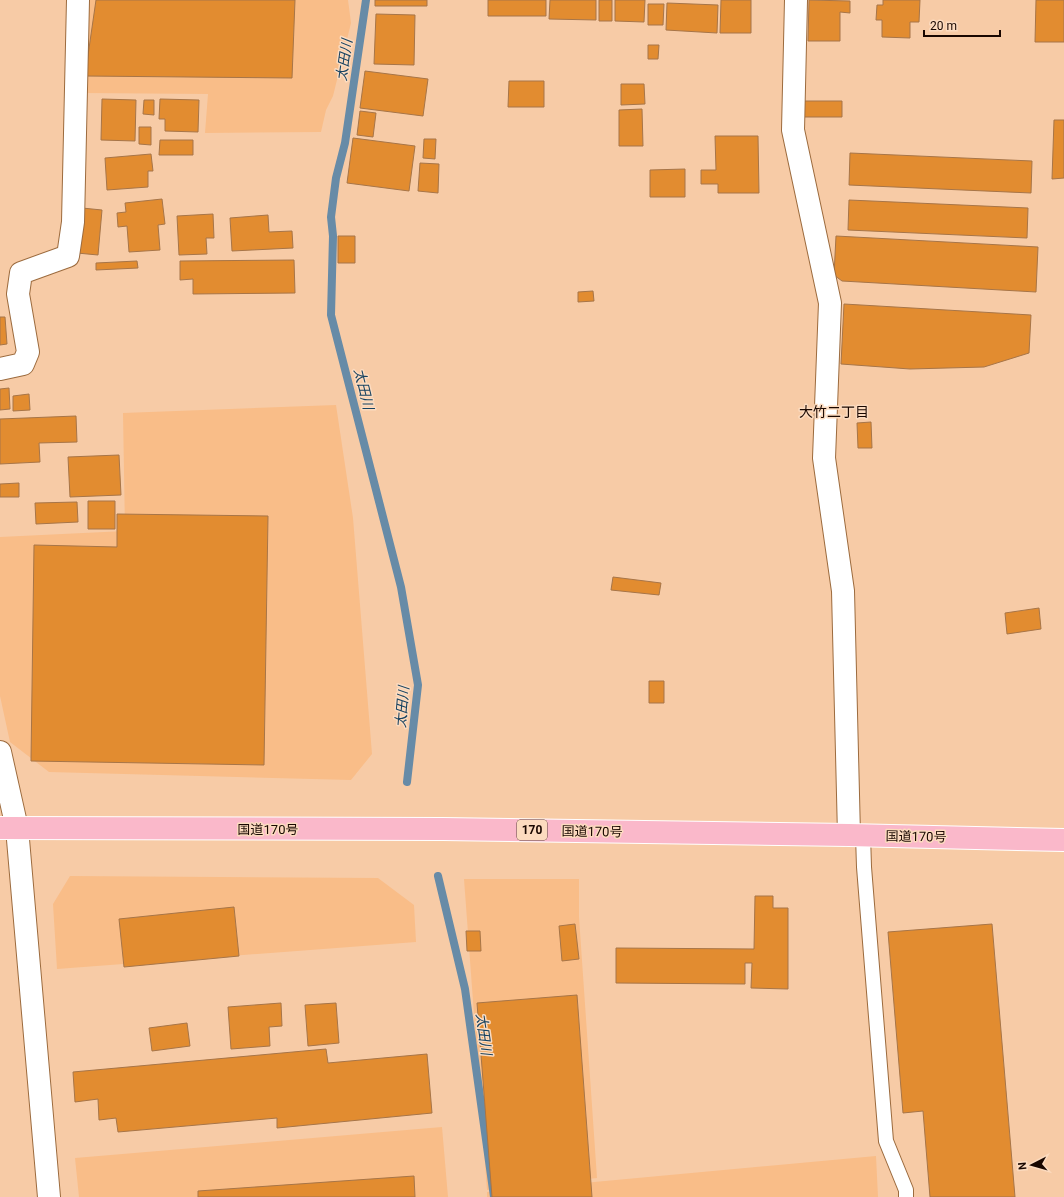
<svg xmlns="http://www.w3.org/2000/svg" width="1064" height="1197" viewBox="0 0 1064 1197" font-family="Roboto,'Noto Sans JP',sans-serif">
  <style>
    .built { fill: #f9bd88 }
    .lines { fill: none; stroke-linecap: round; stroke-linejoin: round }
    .stream { stroke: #678ba7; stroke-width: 8 }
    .building { fill: #e28c30; stroke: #a77548 }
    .service-casing { stroke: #9c6b3e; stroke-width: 16 }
    .minor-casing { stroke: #9c6b3e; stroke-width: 24 }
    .tertiary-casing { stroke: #9c6b3e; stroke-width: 24 }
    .trunk-casing { stroke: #fff; stroke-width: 24 }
    .service { stroke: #fff; stroke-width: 14 }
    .minor { stroke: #fff; stroke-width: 22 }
    .tertiary { stroke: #fff; stroke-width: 22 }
    .trunk { stroke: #fab8ca; stroke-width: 22 }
    .labels { text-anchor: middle; stroke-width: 3; stroke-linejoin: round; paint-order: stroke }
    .shield { fill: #fcdbbf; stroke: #5d4739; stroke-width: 1 }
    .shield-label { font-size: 12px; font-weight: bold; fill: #190700 }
    .street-label { font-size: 13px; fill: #190700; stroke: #fcdbbf }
    .water-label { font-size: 14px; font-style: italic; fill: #174260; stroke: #fcdbbf }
    .neighbourhood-label { font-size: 14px; fill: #190700; stroke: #fcdbbf }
  </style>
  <rect width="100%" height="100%" fill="#f7cba6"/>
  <path class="built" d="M86 0H348L351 23 333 96 326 110 321 132 205 133 208 94 82 93Z
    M336 405 353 518 372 754 351 780 49 772 10 742 0 696V537L125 531 123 413Z
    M70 876 378 878 414 905 416 942 57 969 53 904Z
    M464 879H579V917L597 1178 487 1190Z
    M442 1127 448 1197H79L75 1158Z
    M876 1156 878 1197H487V1192Z"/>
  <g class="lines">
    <path class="stream" d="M366 0 345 143 336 178 331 217 333 236 331 315 401 587 418 685 407 782
      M438 876 465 989 494 1197"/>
  </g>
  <path class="building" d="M96 0H295L292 78 85 76Z
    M375 0H427V6H375Z
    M488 0H546V16H488Z
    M550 0H596V20L549 19Z
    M599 0H612V21H599Z
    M615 0H645L644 22 615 21Z
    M721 0H751V33H720Z
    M809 0 850 1V13L840 12V41H808Z
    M883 0H920L919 22H910V38L882 37V20H876L877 5H883Z
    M1036 0H1064V42H1035Z
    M667 3 718 5 717 33 666 30Z
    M648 4H664L663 25H648Z
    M376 14 415 15 414 65 374 64Z
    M648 45H659L658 59H648Z
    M365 71 428 79 423 116 360 108Z
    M509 81H544V107H508Z
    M621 84H644L645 104 621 105Z
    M102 99 136 100 135 141 101 140Z
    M160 99 199 100 198 132 165 131V119H159Z
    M144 100H154V115L143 114Z
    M803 101H842V117H803Z
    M642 109 643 146H619V110Z
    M360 111 376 113 373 137 357 135Z
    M1054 120H1064V178L1052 179Z
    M139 127H151V145L139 144Z
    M715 136H758L759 193H718V184H701V170H716Z
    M353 138 415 146 409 191 347 183Z
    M424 139H436L435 159 423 158Z
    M160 140H193V155H159Z
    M850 153 1032 161 1031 193 849 185Z
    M151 154 153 171H148V187L107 190 105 158Z
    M420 163 439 164 438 193 418 191Z
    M685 169V197H650V170Z
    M162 199 165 224 158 225 160 250 129 252 127 226 118 227 117 213 126 212 125 203Z
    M849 200 1028 208 1027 238 848 230Z
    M82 208 102 210 98 255 77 253Z
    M213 214 214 238H206L207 254 179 255 177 216Z
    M268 215 269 232 292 231 293 248 232 251 230 218Z
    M338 236H355V263H338Z
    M836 236 1038 247 1036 292 842 281 834 275Z
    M294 260 295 293 193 294V279L180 280V261Z
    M137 261 138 268 96 270V263Z
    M593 291 594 301 578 302V292Z
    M844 304 1031 315 1029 353 984 367 910 369 841 364Z
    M0 317H5L7 344 0 345Z
    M9 388 10 409 0 410V389Z
    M29 394 30 410 13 411V396Z
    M76 416 77 442 39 443 40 462 0 464V419Z
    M871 422 872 448H858L857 423Z
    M119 455 121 495 70 497 68 457Z
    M19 483V497H0V484Z
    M88 501H115V529H88Z
    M77 502 78 522 36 524 35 503Z
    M117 514 268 516 264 765 31 761 34 545 117 547Z
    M613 577 661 583 659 595 611 590Z
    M1039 608 1041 629 1007 634 1005 613Z
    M649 681H664V703H649Z
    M755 896H773V908H788V989L751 988 752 963H745V984L616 983V948L754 949Z
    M234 907 239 956 124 967 119 919Z
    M575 924 579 959 562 961 559 926Z
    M992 924 1015 1197H930L923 1111 903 1113 888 932Z
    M466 931H480L481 951H467Z
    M577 995 592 1197H492L477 1003Z
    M281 1003 282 1026 269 1027 270 1046 231 1049 228 1007Z
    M336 1003 339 1043 308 1046 305 1005Z
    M187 1023 190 1046 152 1051 149 1028Z
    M326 1049 328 1063 427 1054 432 1113 277 1128V1118L118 1132 116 1118 99 1120 98 1099 75 1102 73 1072Z
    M414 1176 415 1197H198V1191Z"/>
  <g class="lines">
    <defs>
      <path id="service" d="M863 835 864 867 886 1141 906 1190V1197"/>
      <path id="minor" d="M796 0 793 130 830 303 824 458 843 591 849 835
        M0 369 23 364 28 352 18 294 21 273 68 256 73 222 78 0
        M0 752 17 828"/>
      <path id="tertiary" d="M17 828 49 1197"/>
      <path id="trunk" d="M0 828 443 829 849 835 1064 840"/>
    </defs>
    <use href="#service" class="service-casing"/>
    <use href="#minor" class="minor-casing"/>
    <use href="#tertiary" class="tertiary-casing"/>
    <use href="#trunk" class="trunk-casing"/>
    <use href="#service" class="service"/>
    <use href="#minor" class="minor"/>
    <use href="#tertiary" class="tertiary"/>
    <use href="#trunk" class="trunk"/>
  </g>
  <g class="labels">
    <rect class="shield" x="517" y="820" width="30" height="20" rx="3"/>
    <g class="shield-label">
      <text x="532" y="834">170</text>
    </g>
    <g class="street-label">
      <text x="268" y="834">国道170号</text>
      <text transform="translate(592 831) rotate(1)" y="5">国道170号</text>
      <text transform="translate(916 836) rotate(1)" y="5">国道170号</text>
    </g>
    <g class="water-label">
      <text transform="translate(344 60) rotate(-82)" y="5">太田川</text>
      <text transform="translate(364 389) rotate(76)" y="5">太田川</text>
      <text transform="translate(402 707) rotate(-85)" y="5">太田川</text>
      <text transform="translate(484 1034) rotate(82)" y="5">太田川</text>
    </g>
    <g class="neighbourhood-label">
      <text x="834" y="417">大竹二丁目</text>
    </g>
  </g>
  <g transform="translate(1032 1165) rotate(264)" stroke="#fcdbbf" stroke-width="3" paint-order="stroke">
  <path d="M0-3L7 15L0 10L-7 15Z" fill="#190700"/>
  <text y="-6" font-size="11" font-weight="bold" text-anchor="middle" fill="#190700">N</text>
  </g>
  <path d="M924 30v6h76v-6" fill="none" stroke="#190700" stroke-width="2"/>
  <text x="930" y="30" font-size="12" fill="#190700" stroke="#fcdbbf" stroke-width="3" paint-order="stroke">20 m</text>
</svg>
